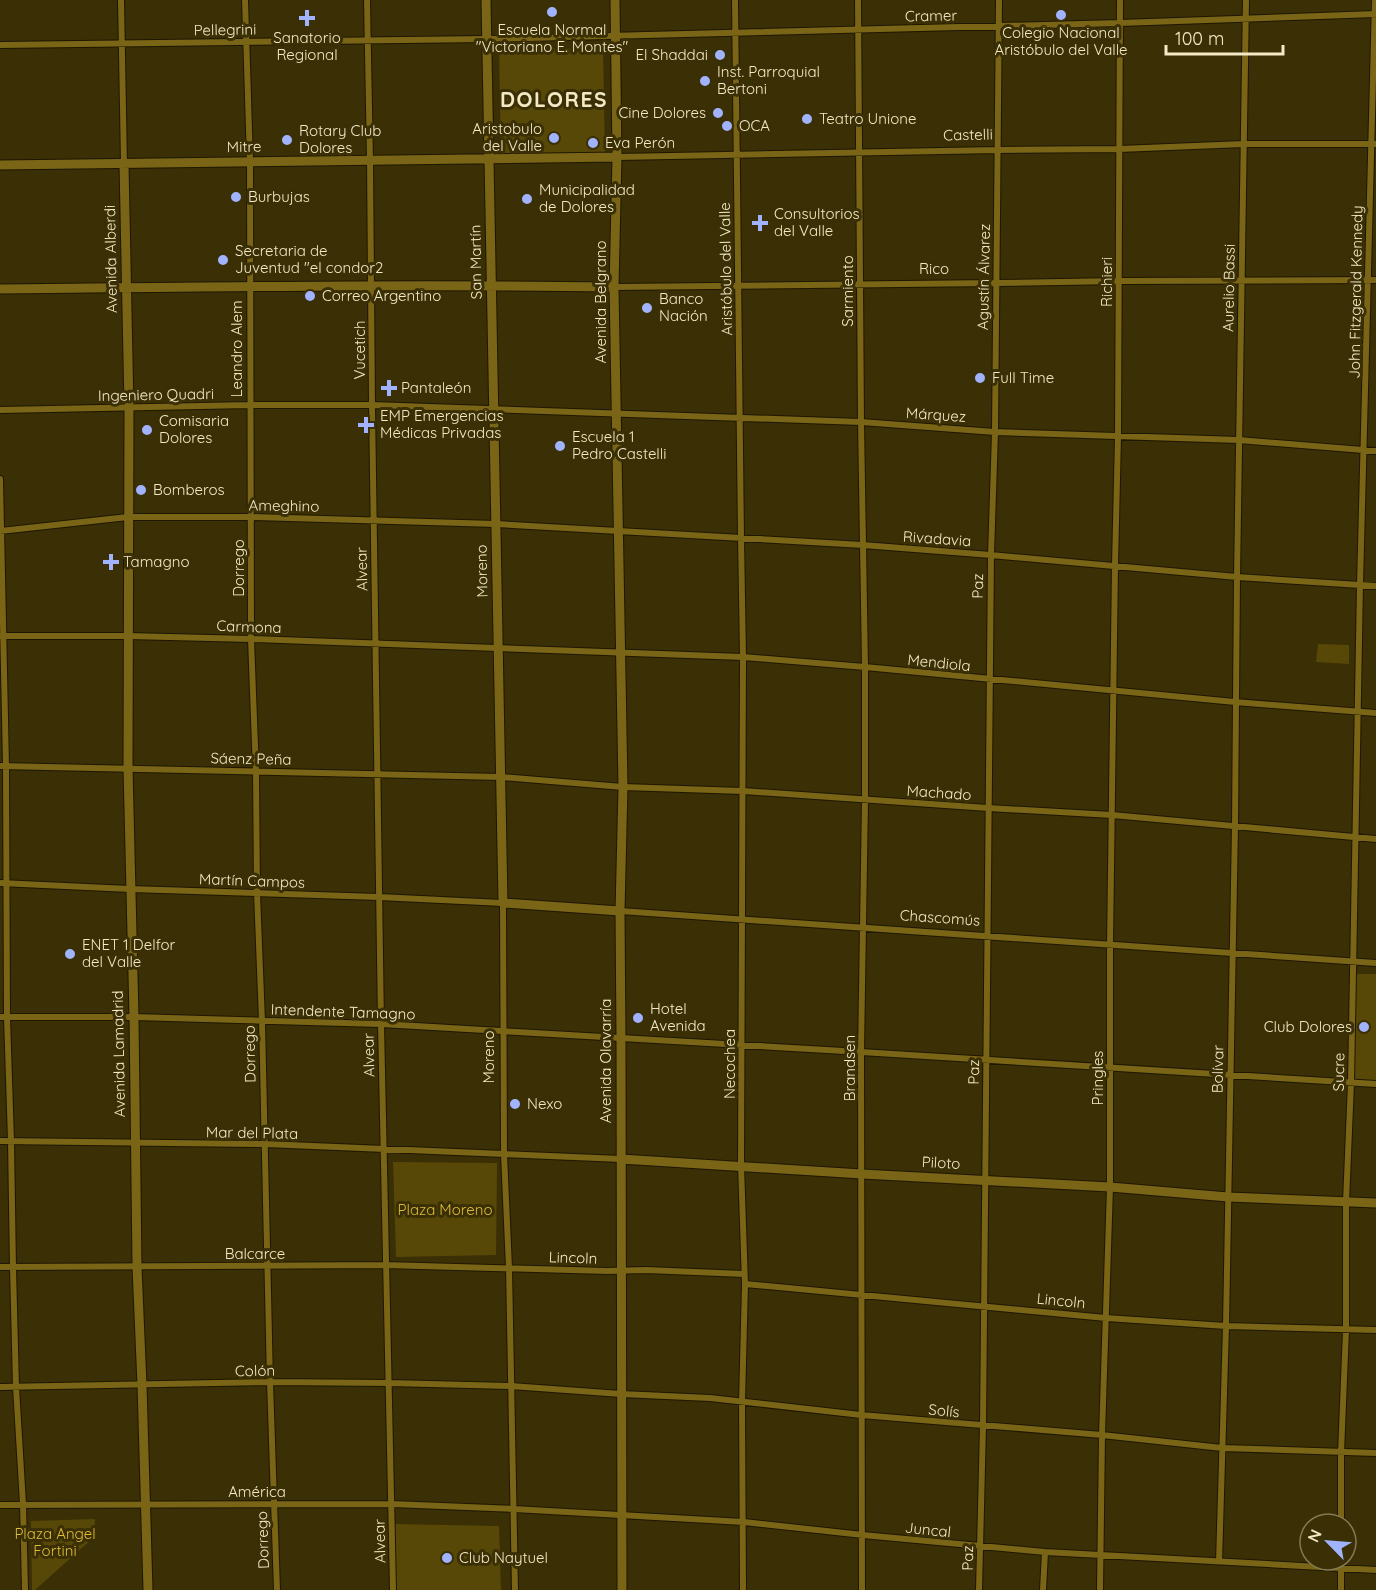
<svg xmlns="http://www.w3.org/2000/svg" width="1376" height="1590" viewBox="0 0 1376 1590" font-family="Quicksand,sans-serif">
  <style>
    .green { fill: #584808 }
    .lines { fill: none; stroke-linecap: round; stroke-linejoin: round }
    .minor-casing { stroke: #1e1702; stroke-width: 8 }
    .secondary-casing { stroke: #1e1702; stroke-width: 11 }
    .minor { stroke: #796515; stroke-width: 6 }
    .secondary { stroke: #796515; stroke-width: 9 }
    .poi-dot { fill: #a1b3fd; stroke: #3a2f05; stroke-width: 2 }
    .labels { text-anchor: middle; stroke-width: 6; stroke-linejoin: round; paint-order: stroke }
    .street-label { font-size: 15px; fill: #f4e9c5; stroke: #3a2f05 }
    .poi-label { font-size: 15px; fill: #f4e9c5; stroke: #3a2f05; text-anchor: start }
    .park-label { font-size: 15px; fill: #debc38; stroke: #3a2f05 }
    .district-label { font-size: 21px; font-weight: bold; letter-spacing: 1.5px; fill: #f4e9c5; stroke: #3a2f05 }
  </style>
  <rect width="100%" height="100%" fill="#3a2f05"/>
  <path class="green" d="M499 47 603 49 605 153 501 154Z
    M1318 644 1349 645V664L1316 662Z
    M1354 974H1376V1081L1351 1080Z
    M393 1162 497 1163 496 1255 396 1257Z
    M95 1519 94 1537 35 1590H32L31 1521Z
    M393 1524 499 1526 501 1590H396Z"/>
  <g class="lines">
    <defs>
      <path id="minor" d="M121 0 124 164
        M245 0 250 162 251 639 256 772 257 893 262 1021 270 1382 277 1590
        M367 0 370 160 372 405 381 1024 393 1590
        M735 0 741 538 743 657 741 1165 745 1284 742 1402 743 1590
        M858 0 861 422 865 667V800L861 1052 862 1590
        M0 45 487 39 1120 23 1376 14
        M617 157 998 150 1119 149 1244 144H1376
        M614 287 996 283 1119 281 1376 280
        M0 410 250 405H372L861 422 995 432 1239 440 1376 451
        M0 479 6 766 7 1017 11 1141 13 1268 16 1387 23 1504 25 1590
        M0 531 128 517H251L496 524 863 545 991 555 1237 577 1376 586
        M0 636H128L251 639 743 657 865 667 1235 702 1376 713
        M0 766 501 777 623 787 743 791 988 808 1112 815 1376 839
        M0 883 130 889 379 897 503 903 504 1154 509 1268 515 1590
        M620 911 1376 963
        M0 1017H134L381 1024 861 1052 1376 1084
        M0 1141 265 1144 621 1159
        M0 1267 385 1265 607 1271 646 1270 744 1274
        M745 1284 1106 1318 1226 1326 1376 1330
        M0 1387 270 1382 389 1383 511 1386 621 1394 710 1398 861 1415 1102 1435 1222 1448 1376 1453
        M0 1505 392 1504 514 1509 744 1522 863 1535 1045 1552 1376 1570
        M1341 1524V1453L1346 1330V1202L1351 1083 1360 585 1375 0
        M1219 1562 1226 1326 1235 826 1237 577 1246 0
        M979 1590 983 1426 991 555 995 432 999 0
        M1043 1590 1045 1552
        M1100 1590 1102 1435 1110 1187V945L1115 565 1118 437 1120 0
        M1341 1590V1560"/>
      <path id="secondary" d="M486 0 503 903 620 911
        M615 0 617 157 614 287 623 787 620 911 621 1038 622 1590
        M124 164 129 408 128 768 134 1017 137 1267 142 1385 148 1590
        M0 165 617 157
        M0 289C205 287 410 284 614 287
        M621 1159 862 1174 1110 1187 1228 1197 1376 1203"/>
    </defs>
    <use href="#minor" class="minor-casing"/>
    <use href="#secondary" class="secondary-casing"/>
    <use href="#minor" class="minor"/>
    <use href="#secondary" class="secondary"/>
  </g>
  <g class="poi-dot">
    <circle cx="552" cy="12" r="6"/>
    <circle cx="1061" cy="15" r="6"/>
    <path d="M304 9h6v6h6v6h-6v6h-6v-6h-6v-6h6z"/>
    <circle cx="720" cy="55" r="6"/>
    <circle cx="705" cy="81" r="6"/>
    <circle cx="718" cy="113" r="6"/>
    <circle cx="807" cy="119" r="6"/>
    <circle cx="727" cy="126" r="6"/>
    <circle cx="554" cy="138" r="6"/>
    <circle cx="287" cy="140" r="6"/>
    <circle cx="593" cy="143" r="6"/>
    <circle cx="236" cy="197" r="6"/>
    <circle cx="527" cy="199" r="6"/>
    <path d="M757 214h6v6h6v6h-6v6h-6v-6h-6v-6h6z"/>
    <circle cx="223" cy="260" r="6"/>
    <circle cx="310" cy="296" r="6"/>
    <circle cx="647" cy="308" r="6"/>
    <circle cx="980" cy="378" r="6"/>
    <path d="M386 379h6v6h6v6h-6v6h-6v-6h-6v-6h6z"/>
    <path d="M363 416h6v6h6v6h-6v6h-6v-6h-6v-6h6z"/>
    <circle cx="147" cy="430" r="6"/>
    <circle cx="560" cy="446" r="6"/>
    <circle cx="141" cy="490" r="6"/>
    <path d="M108 553h6v6h6v6h-6v6h-6v-6h-6v-6h6z"/>
    <circle cx="70" cy="954" r="6"/>
    <circle cx="638" cy="1018" r="6"/>
    <circle cx="1364" cy="1027" r="6"/>
    <circle cx="515" cy="1104" r="6"/>
    <circle cx="447" cy="1558" r="6"/>
  </g>
  <g class="labels">
    <g class="street-label">
      <text transform="translate(931 16) rotate(-1)" y="5">Cramer</text>
      <text transform="translate(225 30) rotate(-1)" y="5">Pellegrini</text>
      <text transform="translate(968 135) rotate(-1)" y="5">Castelli</text>
      <text transform="translate(244 147) rotate(-1)" y="5">Mitre</text>
      <text transform="translate(111 259) rotate(-91)" y="5">Avenida Alberdi</text>
      <text transform="translate(476 262) rotate(-91)" y="5">San Martín</text>
      <text transform="translate(726 269) rotate(-91)" y="5">Aristóbulo del Valle</text>
      <text x="934" y="274">Rico</text>
      <text transform="translate(984 277) rotate(-89)" y="5">Agustín Álvarez</text>
      <text transform="translate(1107 282) rotate(-90)" y="5">Richieri</text>
      <text transform="translate(1229 288) rotate(-89)" y="5">Aurelio Bassi</text>
      <text transform="translate(848 291) rotate(-90)" y="5">Sarmiento</text>
      <text transform="translate(1356 292) rotate(-89)" y="5">John Fitzgerald Kennedy</text>
      <text transform="translate(601 302) rotate(-90)" y="5">Avenida Belgrano</text>
      <text transform="translate(237 349) rotate(-90)" y="5">Leandro Alem</text>
      <text transform="translate(360 350) rotate(-90)" y="5">Vucetich</text>
      <text transform="translate(156 395) rotate(-1)" y="5">Ingeniero Quadri</text>
      <text transform="translate(936 415) rotate(4)" y="5">Márquez</text>
      <text transform="translate(284 506) rotate(1)" y="5">Ameghino</text>
      <text transform="translate(937 539) rotate(4)" y="5">Rivadavia</text>
      <text transform="translate(239 568) rotate(-90)" y="5">Dorrego</text>
      <text transform="translate(362 569) rotate(-91)" y="5">Alvear</text>
      <text transform="translate(482 571) rotate(-91)" y="5">Moreno</text>
      <text transform="translate(978 586) rotate(-89)" y="5">Paz</text>
      <text transform="translate(249 627) rotate(2)" y="5">Carmona</text>
      <text transform="translate(939 663) rotate(6)" y="5">Mendiola</text>
      <text transform="translate(251 759) rotate(1)" y="5">Sáenz Peña</text>
      <text transform="translate(939 793) rotate(4)" y="5">Machado</text>
      <text transform="translate(252 881) rotate(2)" y="5">Martín Campos</text>
      <text transform="translate(940 918) rotate(4)" y="5">Chascomús</text>
      <text transform="translate(343 1012) rotate(2)" y="5">Intendente Tamagno</text>
      <text transform="translate(119 1054) rotate(-91)" y="5">Avenida Lamadrid</text>
      <text transform="translate(250 1054) rotate(-91)" y="5">Dorrego</text>
      <text transform="translate(369 1055) rotate(-91)" y="5">Alvear</text>
      <text transform="translate(489 1057) rotate(-90)" y="5">Moreno</text>
      <text transform="translate(606 1061) rotate(-90)" y="5">Avenida Olavarría</text>
      <text transform="translate(730 1064) rotate(-90)" y="5">Necochea</text>
      <text transform="translate(850 1068) rotate(-90)" y="5">Brandsen</text>
      <text transform="translate(1218 1069) rotate(-89)" y="5">Bolívar</text>
      <text transform="translate(974 1072) rotate(-89)" y="5">Paz</text>
      <text transform="translate(1339 1072) rotate(-89)" y="5">Sucre</text>
      <text transform="translate(1098 1078) rotate(-90)" y="5">Pringles</text>
      <text transform="translate(252 1133) rotate(1)" y="5">Mar del Plata</text>
      <text transform="translate(941 1163) rotate(3)" y="5">Piloto</text>
      <text x="255" y="1259">Balcarce</text>
      <text transform="translate(573 1258) rotate(2)" y="5">Lincoln</text>
      <text transform="translate(1061 1301) rotate(6)" y="5">Lincoln</text>
      <text transform="translate(255 1371) rotate(-1)" y="5">Colón</text>
      <text transform="translate(944 1411) rotate(5)" y="5">Solís</text>
      <text x="257" y="1497">América</text>
      <text transform="translate(928 1530) rotate(6)" y="5">Juncal</text>
      <text transform="translate(263 1540) rotate(-92)" y="5">Dorrego</text>
      <text transform="translate(380 1541) rotate(-91)" y="5">Alvear</text>
      <text transform="translate(968 1558) rotate(-89)" y="5">Paz</text>
    </g>
    <g class="poi-label">
      <text x="552" y="35" text-anchor="middle">Escuela Normal<tspan x="552" dy="17">"Victoriano E. Montes"</tspan></text>
      <text x="1061" y="38" text-anchor="middle">Colegio Nacional<tspan x="1061" dy="17">Aristóbulo del Valle</tspan></text>
      <text x="307" y="43" text-anchor="middle">Sanatorio<tspan x="307" dy="17">Regional</tspan></text>
      <text x="708" y="60" text-anchor="end">El Shaddai</text>
      <text x="717" y="77">Inst. Parroquial<tspan x="717" dy="17">Bertoni</tspan></text>
      <text x="706" y="118" text-anchor="end">Cine Dolores</text>
      <text x="819" y="124">Teatro Unione</text>
      <text x="739" y="131">OCA</text>
      <text x="542" y="134" text-anchor="end">Aristobulo<tspan x="542" dy="17">del Valle</tspan></text>
      <text x="299" y="136">Rotary Club<tspan x="299" dy="17">Dolores</tspan></text>
      <text x="605" y="148">Eva Perón</text>
      <text x="539" y="195">Municipalidad<tspan x="539" dy="17">de Dolores</tspan></text>
      <text x="248" y="202">Burbujas</text>
      <text x="774" y="219">Consultorios<tspan x="774" dy="17">del Valle</tspan></text>
      <text x="235" y="256">Secretaria de<tspan x="235" dy="17">Juventud "el condor2</tspan></text>
      <text x="322" y="301">Correo Argentino</text>
      <text x="659" y="304">Banco<tspan x="659" dy="17">Nación</tspan></text>
      <text x="992" y="383">Full Time</text>
      <text x="401" y="393">Pantaleón</text>
      <text x="380" y="421">EMP Emergencias<tspan x="380" dy="17">Médicas Privadas</tspan></text>
      <text x="159" y="426">Comisaria<tspan x="159" dy="17">Dolores</tspan></text>
      <text x="572" y="442">Escuela 1<tspan x="572" dy="17">Pedro Castelli</tspan></text>
      <text x="153" y="495">Bomberos</text>
      <text x="123" y="567">Tamagno</text>
      <text x="82" y="950">ENET 1 Delfor<tspan x="82" dy="17">del Valle</tspan></text>
      <text x="650" y="1014">Hotel<tspan x="650" dy="17">Avenida</tspan></text>
      <text x="1352" y="1032" text-anchor="end">Club Dolores</text>
      <text x="527" y="1109">Nexo</text>
      <text x="459" y="1563">Club Naytuel</text>
    </g>
    <g class="park-label">
      <text x="445" y="1215">Plaza Moreno</text>
      <text x="55" y="1539">Plaza Angel<tspan x="55" dy="17">Fortini</tspan></text>
    </g>
    <g class="district-label">
      <text x="554" y="107">DOLORES</text>
    </g>
  </g>
  <g transform="translate(1328 1542) rotate(295)"><circle r="28" fill="#3a2f05" stroke="#847952" stroke-width="1.5"/>
  <path d="M0-4.5L10 22L0 15L-10 22Z" fill="#a1b3fd"/>
  <text y="-9" font-size="16" font-weight="bold" text-anchor="middle" fill="#f4e9c5">N</text>
  </g>
  <path d="M1166 45v9h117v-9" fill="none" stroke="#f4e9c5" stroke-width="3"/>
  <text x="1175" y="45" font-size="18" fill="#f4e9c5" stroke="#3a2f05" stroke-width="4.5" paint-order="stroke">100 m</text>
</svg>
